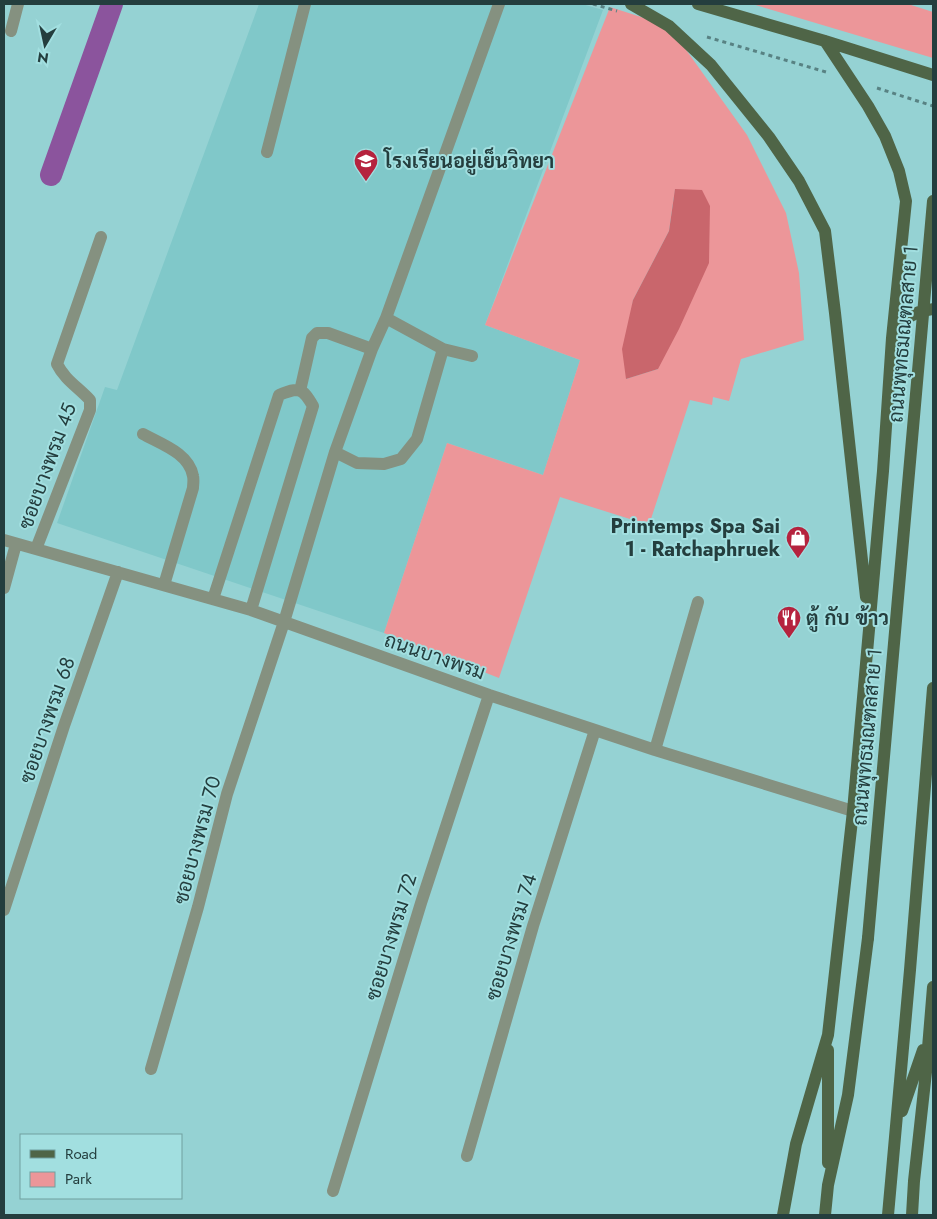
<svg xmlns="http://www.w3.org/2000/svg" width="937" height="1219" viewBox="0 0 937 1219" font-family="Jost,Sarabun,sans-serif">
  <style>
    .built { fill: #80c8c9 }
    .green { fill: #ec9699; fill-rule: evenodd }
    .forest { fill: #c9666c }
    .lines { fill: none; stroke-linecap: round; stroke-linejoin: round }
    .canal { stroke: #8b549d; stroke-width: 22 }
    .path { stroke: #588283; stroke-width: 3; stroke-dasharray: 4 4; stroke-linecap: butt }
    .minor { stroke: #859180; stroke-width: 12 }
    .major { stroke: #4f6547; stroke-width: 12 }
    .major-bridge { stroke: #4f6547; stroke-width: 12 }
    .labels { text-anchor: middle; stroke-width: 4; stroke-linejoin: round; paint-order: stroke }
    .poi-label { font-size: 20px; font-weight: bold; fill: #243e3e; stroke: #a2dfe0; text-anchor: start }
    .street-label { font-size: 20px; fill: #243e3e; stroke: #a2dfe0 }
  </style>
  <rect width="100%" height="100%" fill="#95d2d3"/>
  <path class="built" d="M259 4H582L603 10 485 325 580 360 543 475 447 443 384 633 57 523 105 387 117 390Z"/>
  <path class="green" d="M752 4H908L933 12V58Z
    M610 7 669 26 747 135 786 213 799 273 804 340 741 359 729 401 713 397 712 405 690 400 649 525 560 497 499 678 384 633 447 443 543 475 580 360 485 325ZM675 189 658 369 626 379 633 300 669 231Z"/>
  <path class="forest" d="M675 189 702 190 710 206 709 263 679 329 658 369 626 379 622 349 633 300 669 231Z"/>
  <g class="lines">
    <path class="canal" d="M51 175 112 4"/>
    <path class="path" d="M593 4 617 11
      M707 37 826 72
      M877 88 933 106"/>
    <path class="minor" d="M11 31 18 4
      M267 152 305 4
      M386 318 443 349 472 356
      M300 391 312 338 317 333H328L372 349
      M143 434C161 444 189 453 193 476 194 480 193 485 193 488L164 585
      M335 452 357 463 384 464 401 459 417 439 443 349
      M4 540 251 610 489 695 595 730 655 750 853 811
      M36 549 90 410V400C78 387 65 380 57 364L101 237
      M4 588 16 544
      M213 599 279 395C299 387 302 387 313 406L251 610
      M655 750 698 602
      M4 910 64 726 118 572
      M151 1069 198 907 227 794 284 622 335 452 372 349 386 318 499 4
      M467 1156 533 926 595 730
      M333 1191 421 903 489 695"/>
    <path class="major" d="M631 4 669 26 711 65 769 137 799 181 825 231 835 313 866 597
      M698 4 825 41 933 75
      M894 336 904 319 919 312 933 309
      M902 1111 923 1050
      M828 1163V1050
      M783 1215 796 1144 828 1035 853 811 883 471 892 338 906 201 899 171 885 136 868 106 825 41
      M825 1215 828 1185 848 1095 868 938
      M888 1215 910 970 933 688
      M912 1215 914 1181 926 1072 933 987"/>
    <path class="major-bridge" d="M868 938 933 201"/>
  </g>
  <defs>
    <symbol id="school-pin" viewBox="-11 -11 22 30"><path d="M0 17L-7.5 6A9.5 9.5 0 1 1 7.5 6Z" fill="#b5233e" stroke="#a2dfe0"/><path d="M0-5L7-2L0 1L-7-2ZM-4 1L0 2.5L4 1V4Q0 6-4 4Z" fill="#fff"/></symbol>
    <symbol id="shop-pin" viewBox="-11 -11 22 30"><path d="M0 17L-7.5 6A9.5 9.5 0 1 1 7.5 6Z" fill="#b5233e" stroke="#a2dfe0"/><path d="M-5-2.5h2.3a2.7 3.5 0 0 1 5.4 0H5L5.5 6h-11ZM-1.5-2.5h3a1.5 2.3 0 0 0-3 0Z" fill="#fff"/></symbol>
    <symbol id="restaurant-pin" viewBox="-11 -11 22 30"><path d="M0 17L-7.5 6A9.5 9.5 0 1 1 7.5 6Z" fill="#b5233e" stroke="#a2dfe0"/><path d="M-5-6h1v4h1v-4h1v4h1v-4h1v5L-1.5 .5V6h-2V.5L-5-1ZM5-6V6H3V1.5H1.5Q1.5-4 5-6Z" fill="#fff"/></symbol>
  </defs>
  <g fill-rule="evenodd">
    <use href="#school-pin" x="352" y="147" width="28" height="38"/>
    <use href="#shop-pin" x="784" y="524" width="28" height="38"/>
    <use href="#restaurant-pin" x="775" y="604" width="28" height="38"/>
  </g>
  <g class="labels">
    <g class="poi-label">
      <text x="384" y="168">โรงเรียนอยู่เย็นวิทยา</text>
      <text x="780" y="533" text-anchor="end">Printemps Spa Sai<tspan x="780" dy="23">1 - Ratchaphruek</tspan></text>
      <text x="806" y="625">ตู้ กับ ข้าว</text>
    </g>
    <g class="street-label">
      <text transform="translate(903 334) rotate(-85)" y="7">ถนนพุทธมณฑลสาย 1</text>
      <text transform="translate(47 466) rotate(-70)" y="7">ซอยบางพรม 45</text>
      <text transform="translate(435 656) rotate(19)" y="7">ถนนบางพรม</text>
      <text transform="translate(47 720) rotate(-71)" y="7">ซอยบางพรม 68</text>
      <text transform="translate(867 737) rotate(-85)" y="7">ถนนพุทธมณฑลสาย 1</text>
      <text transform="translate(197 840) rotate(-75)" y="7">ซอยบางพรม 70</text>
      <text transform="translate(391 937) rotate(-73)" y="7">ซอยบางพรม 72</text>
      <text transform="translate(511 937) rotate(-73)" y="7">ซอยบางพรม 74</text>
    </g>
  </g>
  <rect width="937" height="1219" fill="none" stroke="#243e3e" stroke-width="10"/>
  <rect x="20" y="1134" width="162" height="65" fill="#a2dfe0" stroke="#709f9f"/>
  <rect x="30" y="1150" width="25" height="8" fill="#4f6547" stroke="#709f9f"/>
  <text x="65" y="1159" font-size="15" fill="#243e3e">Road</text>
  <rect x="30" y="1172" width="25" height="15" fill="#ec9699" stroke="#709f9f"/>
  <text x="65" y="1184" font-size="15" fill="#243e3e">Park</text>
  <g transform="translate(45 45) rotate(189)" stroke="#a2dfe0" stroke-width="4" paint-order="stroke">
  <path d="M0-4L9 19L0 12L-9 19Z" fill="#243e3e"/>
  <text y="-8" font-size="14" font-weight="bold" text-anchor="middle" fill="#243e3e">N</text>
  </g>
</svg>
